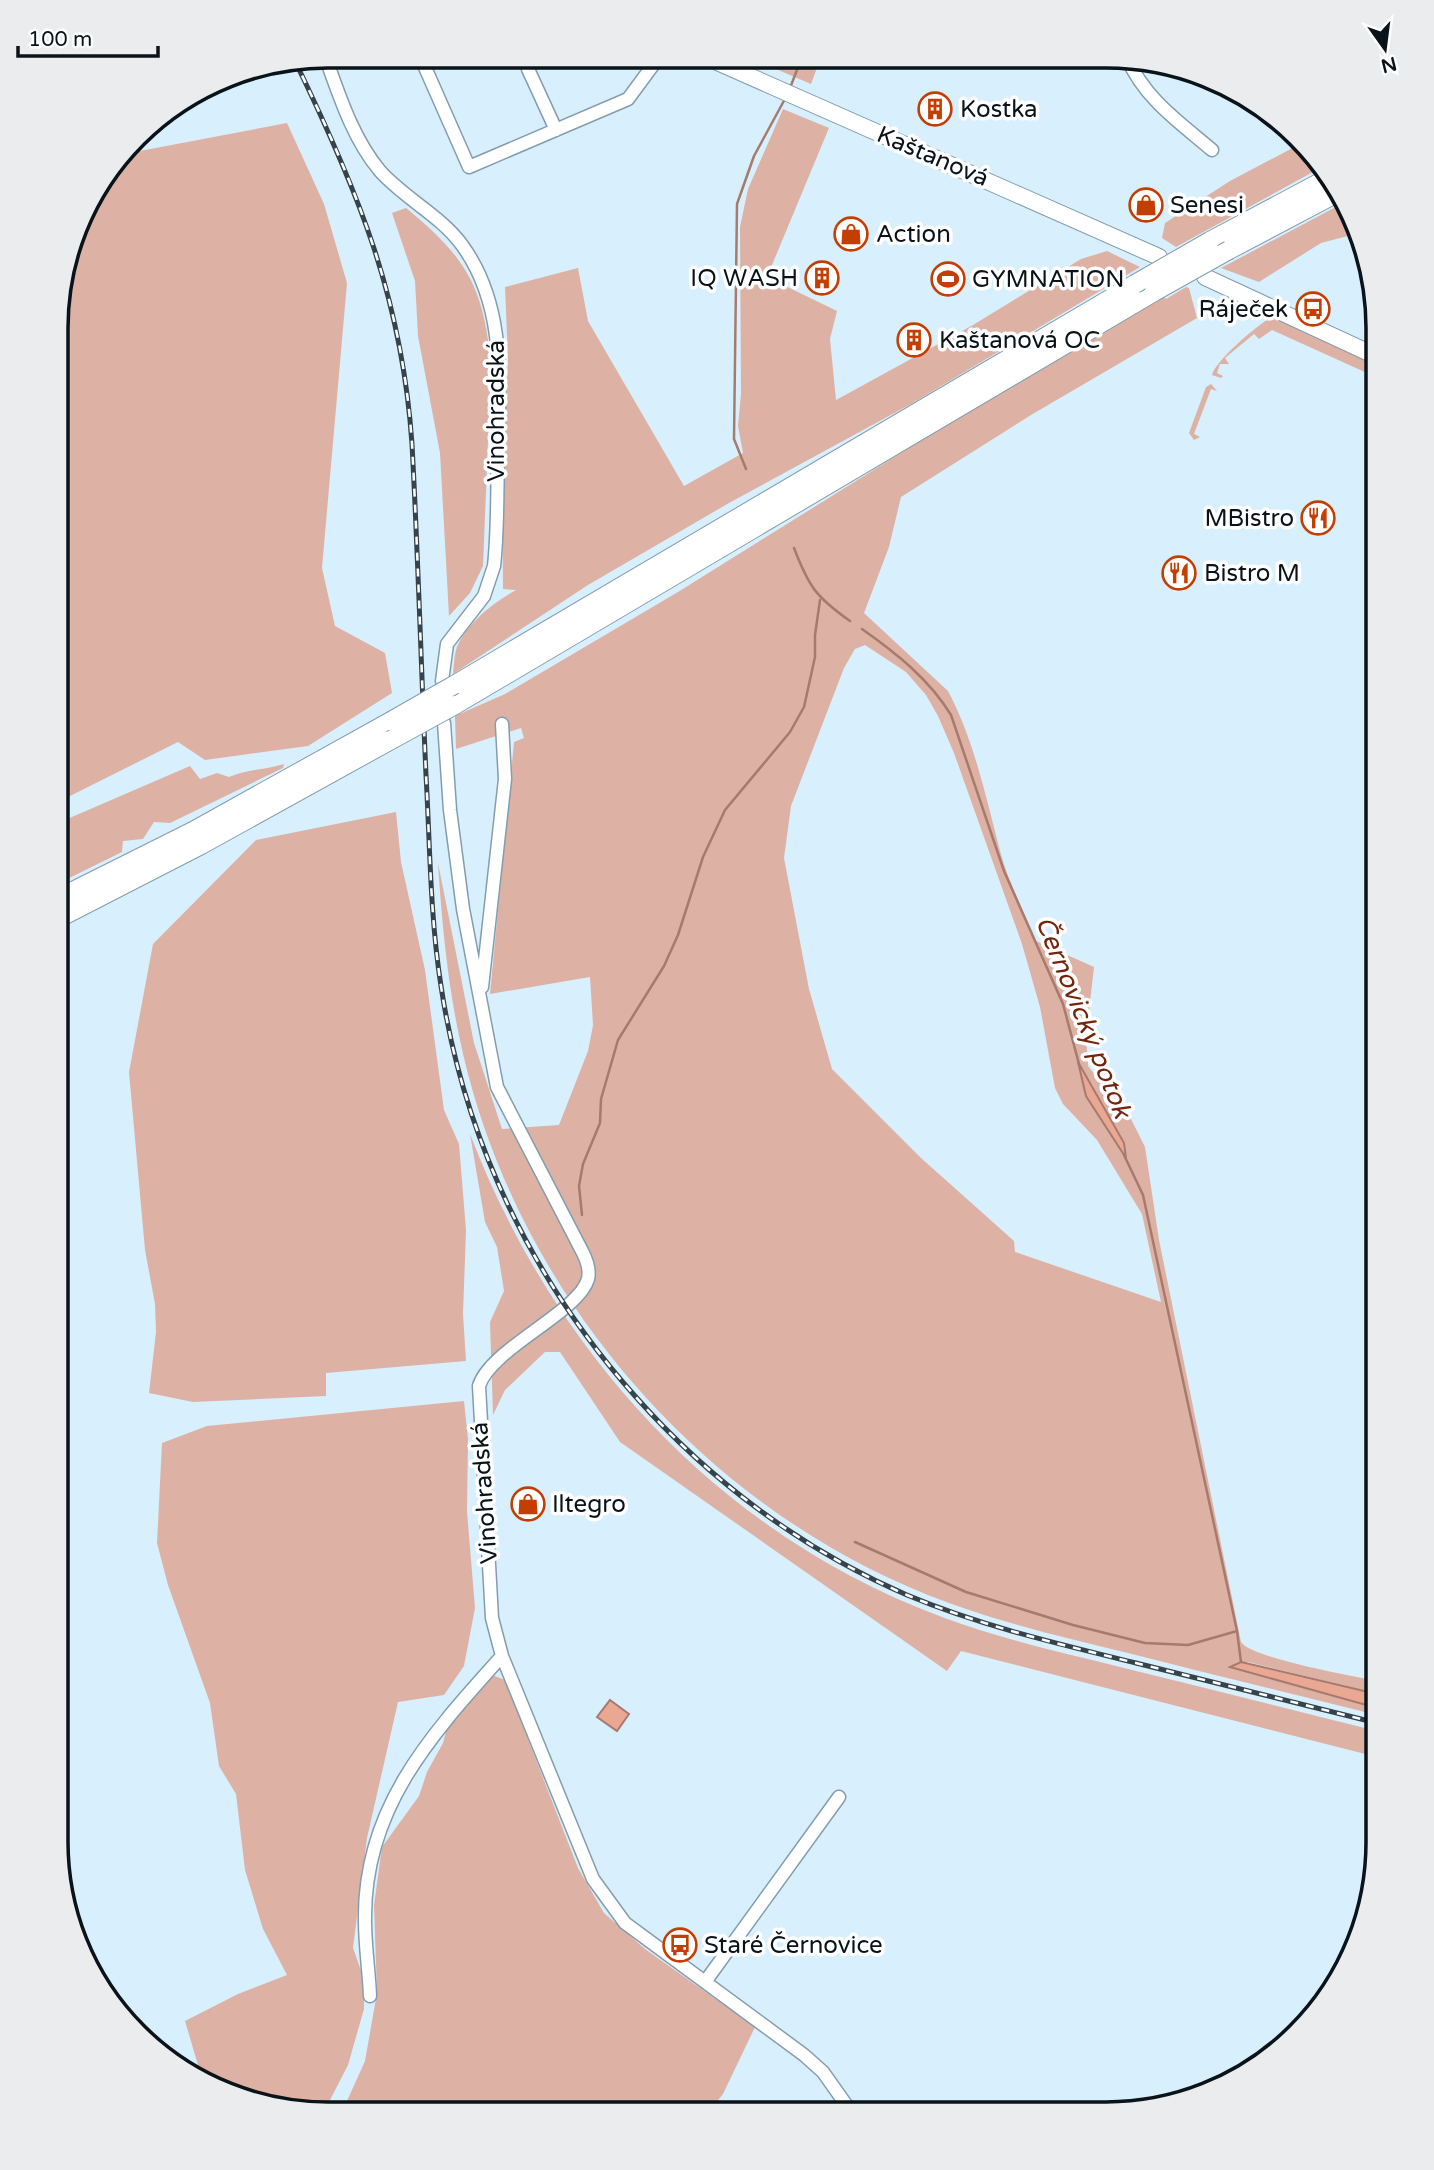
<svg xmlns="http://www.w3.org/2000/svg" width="1434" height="2170" viewBox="0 0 1434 2170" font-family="'Varela Round',sans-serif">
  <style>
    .green { fill: #ddb2a5; fill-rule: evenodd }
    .water { fill: #eaa793; stroke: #a67b6e; stroke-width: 2 }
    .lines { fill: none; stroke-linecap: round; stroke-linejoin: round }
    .stream { stroke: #a67b6e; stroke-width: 2.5 }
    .minor-casing { stroke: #839dae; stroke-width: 15 }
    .major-casing { stroke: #839dae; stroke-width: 18 }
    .highway-casing { stroke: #839dae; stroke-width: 20 }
    .minor { stroke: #fff; stroke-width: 12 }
    .major { stroke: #fff; stroke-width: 16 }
    .highway { stroke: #fff; stroke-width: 18 }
    .rail-casing { stroke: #36434b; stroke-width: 5 }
    .rail { stroke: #fff; stroke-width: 2.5; stroke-dasharray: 8; stroke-linecap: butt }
    .highway-bridge-casing { stroke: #839dae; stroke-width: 20; stroke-linecap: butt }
    .highway-bridge { stroke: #fff; stroke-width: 18 }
    .labels { text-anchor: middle; stroke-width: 7; stroke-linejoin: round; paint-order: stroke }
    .poi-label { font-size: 24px; fill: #091319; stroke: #fff; text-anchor: start }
    .street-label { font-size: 24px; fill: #091319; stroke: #fff }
    .water-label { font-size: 26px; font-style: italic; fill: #72250a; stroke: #fff }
    .rim { fill: none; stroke: #091319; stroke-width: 3.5 }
  </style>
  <rect width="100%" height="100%" fill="#d8effe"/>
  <path class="green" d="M748 57H821L811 84Z
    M783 109 829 128 767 277 837 311 830 339 836 400 973 325 1081 259 1107 251 1140 267 911 404 729 503 588 585 453 674C454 666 454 655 457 647 467 623 494 602 516 590L503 589 502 454 508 360 505 287 578 268 588 321 684 486 743 453 738 426 741 394 740 227 748 189Z
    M287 123 324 204 347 283 322 568 335 626 385 653 392 693 308 746 205 760 178 742 58 802V292L92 192 124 154Z
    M1302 143 1324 166 1176 247 1162 238 1165 223 1230 181Z
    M1345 202 1359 233 1321 243 1259 282 1221 268Z
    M406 208C467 258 484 287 491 366L483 566 470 593 449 616 440 453 418 336 415 281 392 213Z
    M1186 287 1189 288 1197 318 1031 415 901 497 889 547 864 613 948 691C974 740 986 797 1000 851 1008 881 1024 912 1036 941L1094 967 1086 1037 1088 1066 1131 1119 1145 1147 1159 1240 1241 1642C1251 1658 1354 1676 1377 1681V1694L1248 1662 1231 1667 1377 1708V1715C1296 1695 1214 1675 1132 1654 1071 1639 1009 1625 949 1603 723 1521 540 1323 473 1092 451 1017 443 941 438 863L474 1043 502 1129 559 1125 588 1051 593 1025 590 977 490 994 514 742 524 738 521 728 456 749 455 716 505 694 678 592 920 441 1164 297 1166 299ZM865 645 906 672 926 695 938 716 954 753 1022 944 1040 1007 1055 1088 1063 1104 1097 1140 1142 1214 1161 1302 1015 1252 1014 1241 921 1158 832 1069 809 989 784 858 791 806 844 668 855 649ZM1078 1065 1124 1142 1125 1156 1086 1096Z
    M1274 316 1354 352 1378 368V378L1272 330 1259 339 1254 334 1225 358 1229 364H1220L1217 373 1223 376 1221 378 1212 375C1215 361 1260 322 1274 316Z
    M1211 384 1217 391 1211 389 1194 434 1200 437 1194 440 1189 433 1206 387Z
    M284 764 283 768 170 823 154 822 143 839 123 841 122 852 57 884 58 823 190 766 200 779 217 773 229 777C247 769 265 770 284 764Z
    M396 812 401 862 425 970 444 1110 459 1144 466 1230 463 1314 466 1361 326 1373V1396L193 1402 149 1393 156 1332 155 1304 145 1250 129 1072 153 944 256 840Z
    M470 1134C554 1353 720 1535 942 1617 1000 1639 1061 1652 1120 1667 1206 1688 1292 1710 1377 1731V1757L961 1651 947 1671 620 1442 560 1352H545L505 1390 493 1415 490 1322 504 1291 497 1247 485 1222Z
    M464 1401 468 1439 467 1511 475 1608 464 1666 444 1695 398 1702 367 1838 353 1948 364 1979V2009L348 2065 330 2100 328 2112C285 2112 241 2103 203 2082L185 2021 238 1994 287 1975 263 1929 245 1870 236 1794 219 1766 210 1703 168 1585 157 1543 162 1443 207 1426Z
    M492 1675 505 1680 578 1868 604 1913 645 1949 755 2027 723 2094 708 2113 419 2112 392 2103 385 2112H342L365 2061 377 1993 374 1905 382 1847 419 1796 427 1772 443 1743 448 1724Z"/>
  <path class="water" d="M1078 1062 1124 1143 1126 1158 1086 1096Z
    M1241 1662 1377 1694V1708L1230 1667Z
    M610 1700 629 1714 617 1731 597 1717Z"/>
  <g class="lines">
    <path class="stream" d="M790 88 802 57
      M746 469 734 439 737 204 754 156 786 97
      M794 548C809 587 816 597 850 621
      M862 629C896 653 929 679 951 715L1004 871 1063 1004 1079 1064
      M1124 1155 1143 1195 1237 1631 1241 1662
      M582 1215 579 1186 583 1164 600 1123 601 1099 618 1040 664 966 678 935 703 857 725 810 790 732 804 707 815 657V635L820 600
      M855 1542 966 1592 1073 1625 1145 1643 1188 1645 1237 1631"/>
    <defs>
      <path id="minor" d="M325 56C339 95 353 139 380 171 405 199 440 215 462 245 507 307 499 383 498 455 497 492 498 530 494 566L484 596 447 644 442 681
        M420 56 469 167 628 99 659 57
        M531 57 528 69 556 130
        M1127 58C1145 99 1179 122 1212 150
        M444 723 450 810 463 909 497 1087 583 1253C587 1261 590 1270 588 1279 579 1312 490 1349 479 1386L492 1618 502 1656 593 1879 625 1923 804 2055 823 2072 852 2113
        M482 987 505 779 502 724
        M705 1982 839 1797
        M370 1996C369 1971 365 1946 365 1921 363 1808 432 1734 502 1656"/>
      <path id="major" d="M706 57 1159 257
        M1205 277 1378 357"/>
      <path id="highway" d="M1210 241 1330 177
        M1229 250 1339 192
        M454 685 1135 284
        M455 705 1154 292
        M57 899 193 831 391 721
        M57 919 201 845 391 740"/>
    </defs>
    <use href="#minor" class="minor-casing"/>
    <use href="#major" class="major-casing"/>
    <use href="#highway" class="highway-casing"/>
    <use href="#minor" class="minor"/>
    <use href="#major" class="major"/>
    <use href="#highway" class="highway"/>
    <defs>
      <path id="rail" d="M295 61C358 191 402 298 412 444 418 554 421 664 426 775 430 845 430 916 441 986 464 1139 532 1280 635 1396 710 1481 803 1550 907 1595 981 1626 1059 1644 1136 1663 1217 1683 1297 1703 1377 1723"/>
    </defs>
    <use href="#rail" class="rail-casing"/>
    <use href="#rail" class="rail"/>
    <defs>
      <path id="highway-bridge" d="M1135 284 1210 241
        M1154 292 1229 250
        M391 721 454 685
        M391 740 455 705"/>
    </defs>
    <use href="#highway-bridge" class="highway-bridge-casing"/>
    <use href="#highway-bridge" class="highway-bridge"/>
  </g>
  <defs>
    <symbol id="building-ring" viewBox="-11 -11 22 22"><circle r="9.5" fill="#fff" stroke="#c43d01" stroke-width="1.5"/><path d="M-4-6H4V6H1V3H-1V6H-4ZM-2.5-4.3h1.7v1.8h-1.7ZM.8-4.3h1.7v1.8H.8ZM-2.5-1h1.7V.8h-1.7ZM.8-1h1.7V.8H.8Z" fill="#c43d01"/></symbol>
    <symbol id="shop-ring" viewBox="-11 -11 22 22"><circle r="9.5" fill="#fff" stroke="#c43d01" stroke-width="1.5"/><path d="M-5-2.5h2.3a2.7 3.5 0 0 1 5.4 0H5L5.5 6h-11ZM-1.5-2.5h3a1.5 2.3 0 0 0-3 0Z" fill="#c43d01"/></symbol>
    <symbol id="stadium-ring" viewBox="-11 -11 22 22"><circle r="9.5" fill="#fff" stroke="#c43d01" stroke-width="1.5"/><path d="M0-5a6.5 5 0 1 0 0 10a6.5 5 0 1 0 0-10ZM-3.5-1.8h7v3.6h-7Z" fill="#c43d01"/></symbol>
    <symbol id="bus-ring" viewBox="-11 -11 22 22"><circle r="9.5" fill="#fff" stroke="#c43d01" stroke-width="1.5"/><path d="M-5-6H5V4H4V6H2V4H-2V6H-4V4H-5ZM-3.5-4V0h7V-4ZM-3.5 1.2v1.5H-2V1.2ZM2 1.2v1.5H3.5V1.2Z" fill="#c43d01"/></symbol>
    <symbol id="restaurant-ring" viewBox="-11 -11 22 22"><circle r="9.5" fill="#fff" stroke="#c43d01" stroke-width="1.5"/><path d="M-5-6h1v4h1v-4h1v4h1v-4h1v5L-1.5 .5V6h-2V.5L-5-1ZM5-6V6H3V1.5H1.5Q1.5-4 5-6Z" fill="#c43d01"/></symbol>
  </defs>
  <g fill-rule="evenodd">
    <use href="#building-ring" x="916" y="90" width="38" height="38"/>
    <use href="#shop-ring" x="1127" y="186" width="38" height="38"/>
    <use href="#shop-ring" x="832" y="215" width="38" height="38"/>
    <use href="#building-ring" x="803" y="259" width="38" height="38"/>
    <use href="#stadium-ring" x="929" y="260" width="38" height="38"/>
    <use href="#bus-ring" x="1294" y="290" width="38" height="38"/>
    <use href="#building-ring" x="895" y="321" width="38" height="38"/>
    <use href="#restaurant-ring" x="1299" y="499" width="38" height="38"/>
    <use href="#restaurant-ring" x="1160" y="554" width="38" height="38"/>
    <use href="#shop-ring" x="509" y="1485" width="38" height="38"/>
    <use href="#bus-ring" x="661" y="1926" width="38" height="38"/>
  </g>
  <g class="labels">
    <g class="poi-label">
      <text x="960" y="117">Kostka</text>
      <text x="1170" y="213">Senesi</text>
      <text x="876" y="242">Action</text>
      <text x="798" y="286" text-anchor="end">IQ WASH</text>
      <text x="972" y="287">GYMNATION</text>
      <text x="1288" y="317" text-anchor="end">Ráječek</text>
      <text x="939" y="348">Kaštanová OC</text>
      <text x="1294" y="526" text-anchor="end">MBistro</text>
      <text x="1204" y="581">Bistro M</text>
      <text x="552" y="1512">Iltegro</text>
      <text x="704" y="1953">Staré Černovice</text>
    </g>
    <g class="street-label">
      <text transform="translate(933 156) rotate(23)" y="8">Kaštanová</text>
      <text transform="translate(496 411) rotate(-90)" y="8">Vinohradská</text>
      <text transform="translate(484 1493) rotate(-94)" y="8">Vinohradská</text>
    </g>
    <g class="water-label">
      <text transform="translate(1084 1017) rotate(68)" y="9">Černovický potok</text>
    </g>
  </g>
  <path d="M0 0H1434V2170H0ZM328 68H1106A260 260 0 0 1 1366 328V1842A260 260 0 0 1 1106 2102H328A260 260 0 0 1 68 1842V328A260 260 0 0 1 328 68Z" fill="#ebeced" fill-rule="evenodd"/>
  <path class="rim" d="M328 68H1106A260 260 0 0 1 1366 328V1842A260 260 0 0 1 1106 2102H328A260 260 0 0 1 68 1842V328A260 260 0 0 1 328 68Z"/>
  <g transform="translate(1385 49) rotate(166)" stroke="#ffffff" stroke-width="5" paint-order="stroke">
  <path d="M0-5L12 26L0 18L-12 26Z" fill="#091319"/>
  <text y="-10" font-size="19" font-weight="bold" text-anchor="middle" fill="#091319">N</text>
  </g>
  <path d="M18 46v10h140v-10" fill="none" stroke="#091319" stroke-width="3.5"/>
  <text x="28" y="46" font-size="21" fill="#091319" stroke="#ffffff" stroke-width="5" paint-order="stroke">100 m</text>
</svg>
